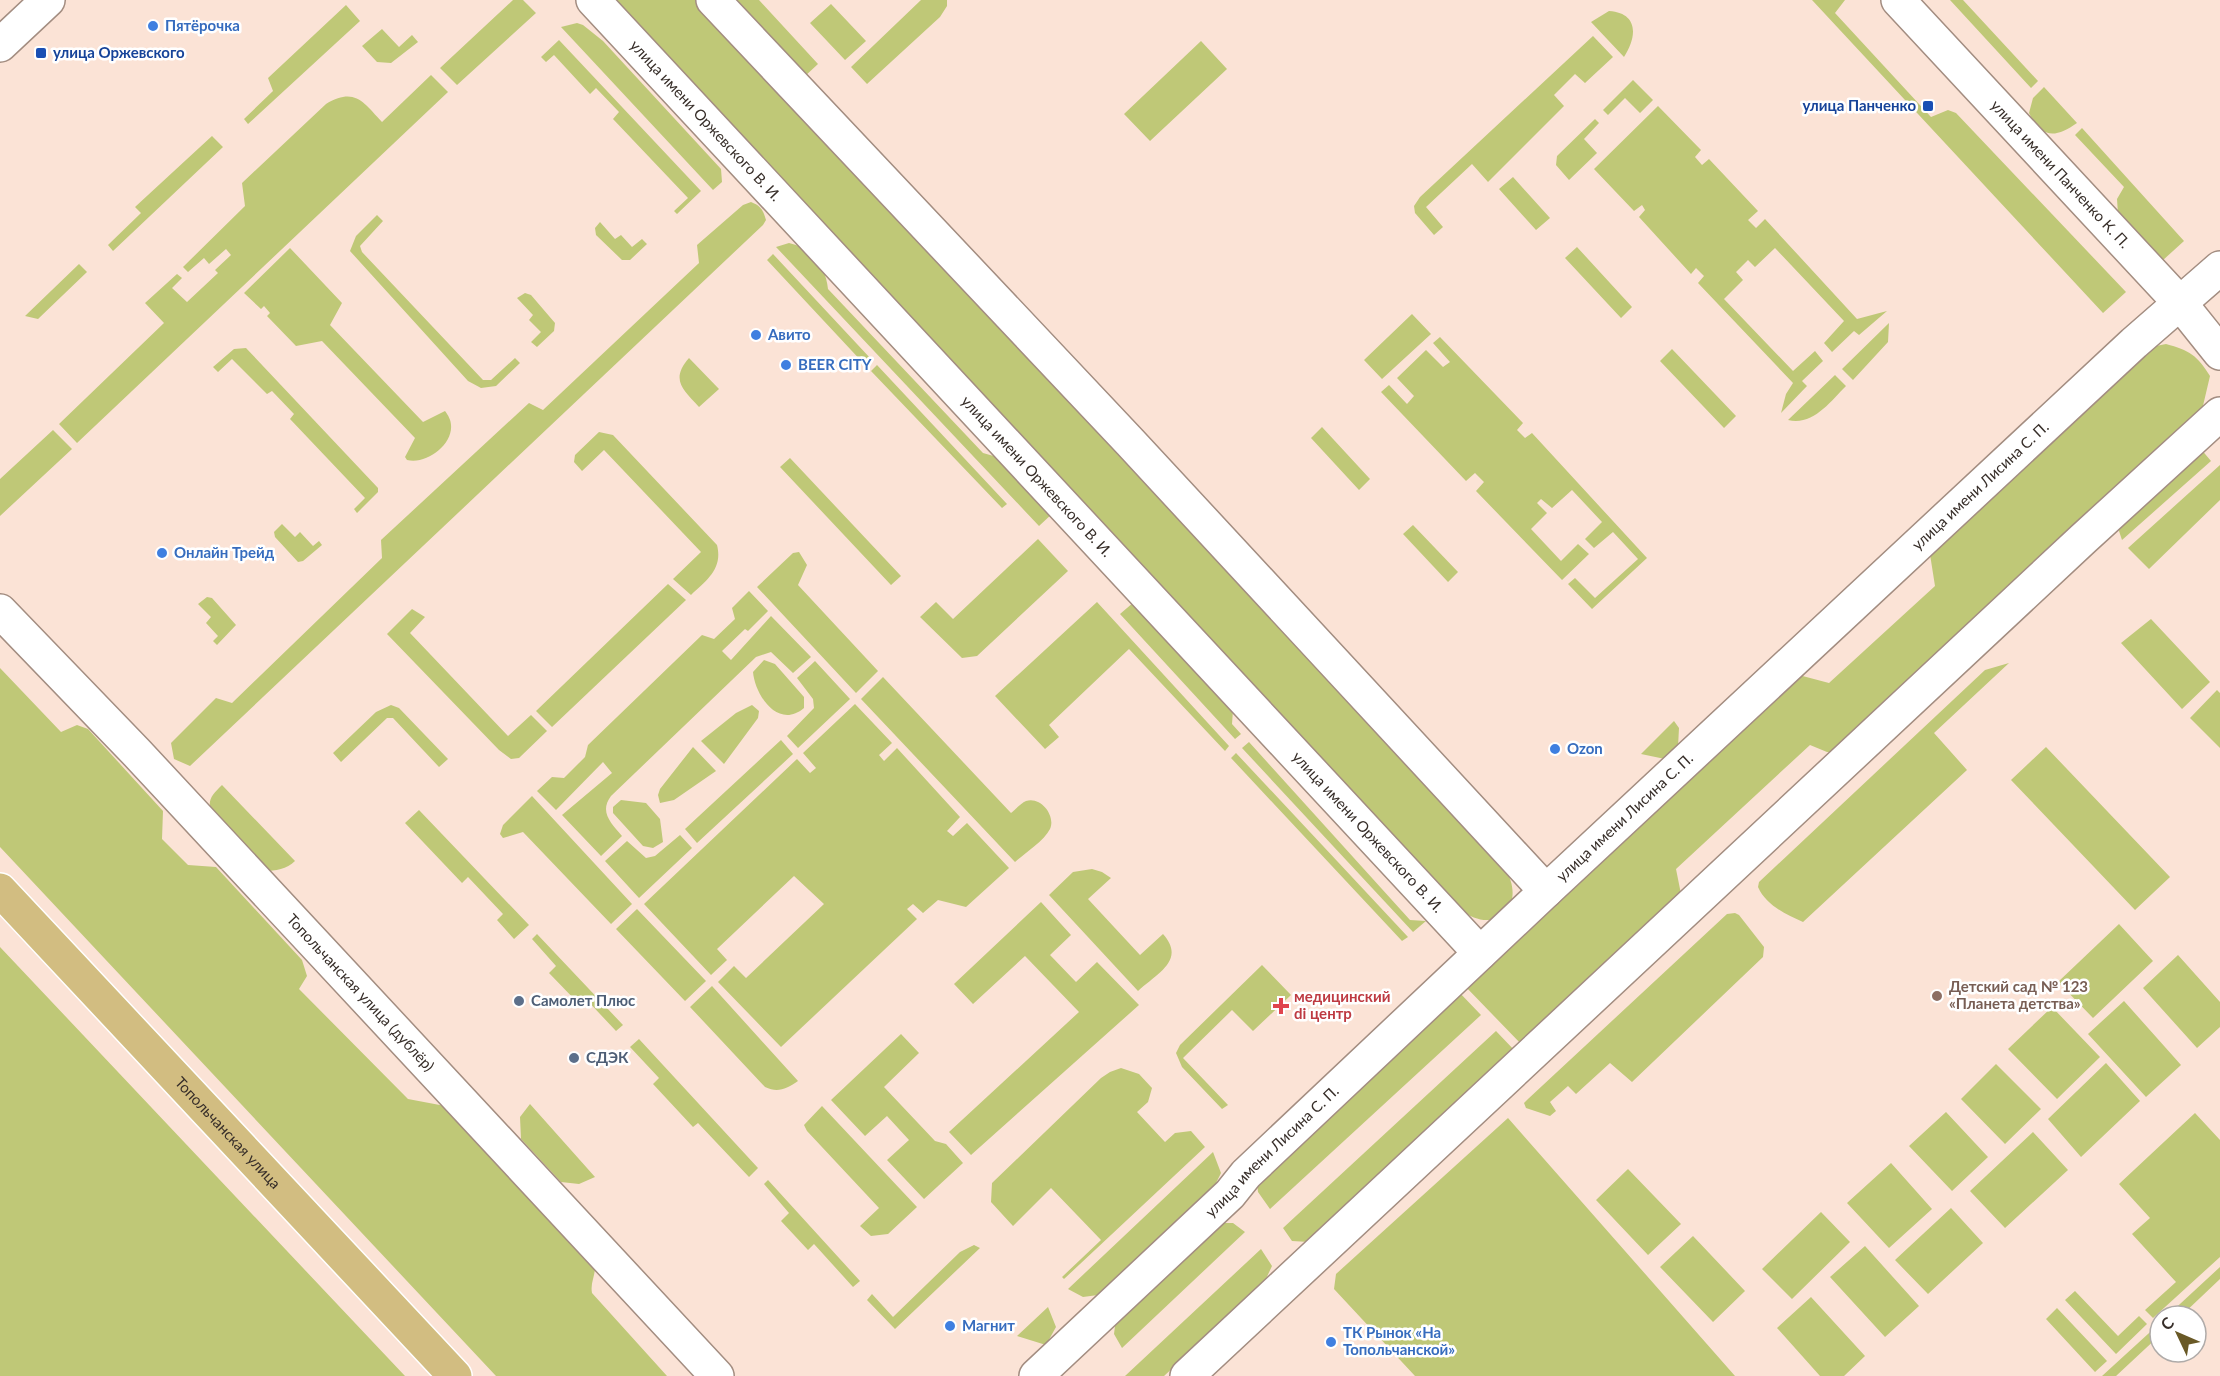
<svg xmlns="http://www.w3.org/2000/svg" width="2220" height="1376" viewBox="0 0 2220 1376" font-family="Lato,sans-serif">
  <style>
    .green { fill: #bfc877 }
    .lines { fill: none; stroke-linecap: round; stroke-linejoin: round }
    .minor-casing { stroke: #a38d81; stroke-width: 36 }
    .major-casing { stroke: #fff; stroke-width: 36 }
    .minor { stroke: #fff; stroke-width: 33 }
    .major { stroke: #d2bd81; stroke-width: 33 }
    .shop-dot { fill: #3f7fe0; stroke: #fff; stroke-width: 2 }
    .transit-dot { fill: #1a4fb4; stroke: #fff; stroke-width: 2 }
    .education-dot { fill: #8d6e63; stroke: #fff; stroke-width: 2 }
    .service-dot { fill: #5c6f8a; stroke: #fff; stroke-width: 2 }
    .health-dot { fill: #e0444e; stroke: #fff; stroke-width: 2 }
    .labels { text-anchor: middle; stroke-width: 5; stroke-linejoin: round; paint-order: stroke }
    .shop-label { font-size: 15px; font-weight: bold; fill: #366cbe; stroke: #fff; text-anchor: start }
    .transit-label { font-size: 15px; font-weight: bold; fill: #164399; stroke: #fff; text-anchor: start }
    .street-label { font-size: 15px; fill: #372e29; stroke: #fff }
    .education-label { font-size: 15px; font-weight: bold; fill: #785e54; stroke: #fff; text-anchor: start }
    .health-label { font-size: 15px; font-weight: bold; fill: #be3a42; stroke: #fff; text-anchor: start }
    .service-label { font-size: 15px; font-weight: bold; fill: #4e5e75; stroke: #fff; text-anchor: start }
  </style>
  <rect width="100%" height="100%" fill="#fbe3d6"/>
  <path class="green" d="M513 0H523L536 13 457 85 440 68Z
    M612 0H698L1504 867C1529 905 1495 938 1460 909Z
    M732 0H759L818 64 804 77Z
    M921 0H947V6L940 17 867 84 851 67Z
    M1812 0H1845L1835 13 1931 117 1948 110 1956 113 2126 292 2103 313Z
    M1950 0H1963L2038 81 2031 88Z
    M831 4 866 41 845 60 810 23Z
    M346 5 360 21 248 124 244 119 273 91 268 78Z
    M1609 11C1639 13 1637 37 1624 57L1591 22Z
    M577 23 583 25 603 41 721 169 722 182 713 190 561 27Z
    M382 29 399 47 412 35 418 42 391 63 377 62 362 46Z
    M1593 36 1613 57 1585 83 1575 74 1554 95 1564 106 1488 182 1472 164 1426 207 1443 227 1434 235 1415 213 1414 206 1420 197Z
    M559 40 701 191 677 214 674 211 688 198 613 119 619 112 596 88 590 94 554 55 546 62 541 57Z
    M1201 41 1227 69 1150 141 1124 114Z
    M431 75 448 92 77 443 59 424 164 323 145 303 177 274 182 278 172 288 187 302 218 273 215 270 231 255 226 249 209 264 204 258 188 272 183 267 245 206 242 183 326 104C355 87 363 102 382 122Z
    M1633 80 1653 100 1640 113 1625 98 1608 115 1603 110Z
    M2044 87 2077 123C2056 138 2041 139 2029 113L2033 98Z
    M1658 106 1701 150 1695 157 1702 165 1709 159 1758 211 1748 220 1756 228 1765 219 1857 319 1887 311 1859 335 1854 331 1832 352 1824 343 1844 321 1775 248 1755 267 1748 260 1736 272 1743 280 1724 299 1793 371 1815 351 1823 361 1802 381 1807 386 1781 413 1786 394 1793 383 1698 283 1704 276 1696 268 1691 274 1639 217 1645 210 1642 205 1634 211 1594 169Z
    M1595 119 1599 123 1584 139 1597 153 1569 180 1556 165 1557 156Z
    M2082 128 2184 241 2162 261 2118 214 2117 199 2124 187 2075 135Z
    M212 136 223 147 113 251 108 245 141 213 135 207Z
    M1513 177 1550 218 1536 230 1499 189Z
    M751 202C761 206 763 210 766 220L763 225 190 766 174 759 171 743 216 698 232 703 382 558 381 540 529 403 543 410 699 263 697 245 743 205Z
    M377 215 383 221 360 246 362 252 483 380H491L515 358 520 363 496 386 481 388 468 381 350 251 356 236Z
    M600 222 615 239 621 235 632 247 642 239 647 244 630 260H622L596 235 595 228Z
    M789 243C812 248 826 267 828 289L983 453 1004 459 1053 513 1039 526 776 247Z
    M1577 247 1632 307 1621 318 1565 258Z
    M290 248 342 303 330 325 423 422 445 411C448 415 451 420 451 425 453 445 426 465 407 460L405 457 415 438 322 341 296 346 267 316 270 313 264 306 261 309 244 293Z
    M773 254 871 359 865 365 767 260Z
    M79 264 87 272 38 319 25 316Z
    M525 293 531 295 555 323 554 331 537 347 531 342 541 332 529 320 533 315 517 298Z
    M1412 314 1431 334 1382 379 1364 360Z
    M1889 323 1888 342 1853 380 1842 369Z
    M1440 337 1523 423 1517 430 1525 438 1532 433 1647 558 1592 609 1568 584 1575 578 1595 598 1638 559 1613 532 1594 548 1585 539 1602 522 1572 490 1552 508 1541 499 1537 503 1547 513 1531 529 1561 561 1578 544 1589 554 1562 580 1476 491 1484 482 1475 473 1466 481 1381 392 1389 385 1407 404 1414 396 1397 378 1426 350 1443 367 1450 362 1433 343Z
    M2166 344C2189 350 2198 356 2210 376L2202 410 1836 752H1827L1810 745 1676 869 1681 894 1523 1046 1463 984 1795 674 1829 683 1935 586 1929 548 2151 347Z
    M246 348 378 488V492L357 513 354 509 365 498 290 419 294 414 272 391 267 394 232 359 218 372 213 367 234 349Z
    M1672 349 1736 416 1724 428 1660 361Z
    M689 358 719 389 699 407C683 389 670 380 689 358Z
    M877 365 1007 504 1002 508 871 371Z
    M1835 375 1846 386C1830 402 1813 426 1788 420Z
    M1322 427 1370 479 1359 490 1311 438Z
    M53 430 72 449 0 516V479Z
    M599 432 613 435 717 545C723 569 707 580 691 595L673 579 701 552 604 450 582 471 574 462 575 455Z
    M2200 448 2211 461 2122 540 2119 531 2120 522Z
    M790 458 901 576 891 585 780 467Z
    M2220 465V500L2149 569 2128 548Z
    M282 524 295 537 300 532 313 546 319 541 322 545 303 561 298 562 275 537 274 532Z
    M1413 525 1458 572 1448 582 1403 534Z
    M1038 539 1068 571 977 656 962 658 920 617 936 602 953 619Z
    M799 552 807 565 798 585 878 671 856 693 757 587 793 553Z
    M668 584 686 600 552 727 536 711Z
    M749 591 768 611 748 631 745 629 722 651 731 660 771 616 811 657 793 673 771 652 756 657 611 796C599 812 611 823 622 836L601 856 562 815 612 773 603 762 556 810 537 791 552 777 564 778 585 757 588 745 702 635 714 639 735 619 732 608Z
    M207 597 212 598 236 625 217 645 213 641 218 636 206 623 211 617 198 604Z
    M1097 602 1229 746 1225 751 1129 649 1049 725 1059 737 1045 749 995 696Z
    M1134 602 1233 710 1232 724 1241 734 1235 739 1120 614Z
    M412 609 425 617 410 633 508 736 531 715 547 731 519 758 511 759 499 750 387 634Z
    M2151 619 2210 682 2182 709 2121 643Z
    M764 660 775 664 804 697V708C778 730 755 695 753 672Z
    M815 661 850 699 798 748 787 736 814 708 813 699 797 678Z
    M2009 663 1934 733 1967 770 1803 922C1785 914 1766 905 1758 887L1759 882 1985 670Z
    M0 668 61 732 77 725 88 729 163 811 162 839 188 865 216 867 302 960 307 976 299 989 408 1099 445 1106 595 1264C596 1275 590 1282 592 1293L667 1376H496L0 847Z
    M883 677 1011 813C1015 810 1021 803 1026 801 1041 796 1056 816 1050 829 1044 841 1025 853 1015 862L861 699Z
    M2217 690 2220 693V748L2190 718Z
    M855 704 892 743 879 755 884 761 897 748 960 817 947 831 953 836 967 823 1009 868 966 907 938 900 923 913 913 904 907 909 917 919 781 1047 718 982 734 966 746 978 824 904 794 876 717 949 727 960 711 975 644 904 797 759 810 773 816 768 803 753Z
    M391 705 399 708 448 759 439 767 393 718H387L341 762 333 753 376 712Z
    M752 705 759 711 758 718 724 764 701 741 736 713Z
    M1674 721 1679 728 1678 747 1665 759 1641 754Z
    M781 740 793 754 697 843 685 829Z
    M1249 742 1410 920 1426 921 1413 932 1242 748Z
    M693 747 716 771 674 800 660 803 658 795 660 789Z
    M2046 747 2170 877 2135 910 2011 780Z
    M1236 753 1408 937 1402 941 1231 758Z
    M222 785 295 861C287 869 275 871 265 871L211 812C207 799 213 794 222 785Z
    M532 796 632 904 611 924 523 832 503 838 500 834 503 825Z
    M621 800 646 803 660 819 663 842 653 848 643 846 613 813V807Z
    M419 810 529 925 514 939 497 920 503 914 468 877 462 883 405 823Z
    M680 835 692 848 639 898 605 861 627 841 646 858 655 856Z
    M1092 869 1102 872 1111 878 1088 899 1140 955 1163 934C1186 960 1158 973 1138 991L1049 895 1073 872Z
    M1041 902 1071 935 1050 955 1076 982 1097 962 1139 1005 971 1155 949 1132 1079 1012 1025 956 973 1004 954 984Z
    M637 909 706 981 685 1001 616 929Z
    M1735 913 1739 915 1764 947 1763 957 1632 1082 1610 1063 1576 1094 1568 1086 1550 1102 1556 1111 1550 1116 1526 1108 1524 1103 1528 1099 1727 914Z
    M2119 924 2153 961 2093 1018 2058 982Z
    M537 934 623 1025 616 1031 584 997 578 1003 549 973 556 966 532 939Z
    M0 947 405 1376H0Z
    M2178 955 2220 1002V1027L2197 1048 2143 988Z
    M1262 965 1291 995 1253 1031 1232 1010 1183 1058 1228 1105 1222 1109 1182 1067 1176 1053 1180 1045Z
    M712 986 798 1081C786 1089 778 1093 765 1087L690 1007Z
    M1457 990 1481 1015 1270 1209 1258 1192 1257 1184Z
    M2124 1001 2181 1065 2146 1097 2088 1034Z
    M2052 1007 2100 1057 2057 1099 2008 1049Z
    M1496 1031 1516 1052 1309 1242 1292 1241 1283 1228Z
    M901 1034 919 1053 884 1087 935 1141 946 1144 963 1163 924 1199 887 1160 909 1140 887 1116 865 1136 831 1100Z
    M639 1039 758 1168 749 1177 698 1123 693 1127 653 1084 659 1078 630 1047Z
    M2106 1063 2140 1101 2081 1157 2048 1119Z
    M1996 1064 2041 1109 2005 1144 1961 1099Z
    M1121 1068 1139 1074 1152 1088 1148 1102 1137 1112 1165 1142 1175 1133 1191 1131 1205 1147 1064 1279 1062 1277 1101 1240 1051 1188 1013 1226 991 1202 992 1183 1101 1078 1110 1072Z
    M530 1104 595 1177 579 1184 561 1182 521 1139 520 1117Z
    M822 1106 917 1207 888 1234 871 1236 860 1226 879 1208 807 1131 804 1125Z
    M1946 1112 1988 1157 1952 1191 1909 1146Z
    M2195 1113 2220 1140V1257L2153 1318 2145 1310 2176 1282 2132 1234 2150 1218 2119 1184Z
    M1508 1118 1735 1376H1415L1334 1289 1336 1274Z
    M2033 1132 2068 1170 2005 1228 1970 1191Z
    M1213 1152 1221 1173 1215 1185 1098 1295 1083 1297 1068 1289Z
    M1891 1163 1932 1209 1889 1248 1847 1203Z
    M1628 1169 1681 1224 1648 1255 1596 1200Z
    M768 1180 860 1281 853 1287 814 1244 808 1250 781 1221 789 1213 764 1184Z
    M1951 1208 1983 1243 1928 1294 1895 1260Z
    M1821 1212 1850 1242 1792 1299 1762 1269Z
    M1222 1223H1233L1245 1232 1122 1348 1114 1334 1116 1318Z
    M1693 1236 1745 1291 1713 1322 1660 1267Z
    M974 1245 980 1248 895 1329 867 1300 872 1294 893 1317 960 1252Z
    M1865 1246 1919 1306 1885 1337 1830 1277Z
    M1261 1249 1272 1266 1264 1283 1164 1376H1125Z
    M2220 1267V1279L2181 1316H2167Z
    M2075 1291 2118 1336 2139 1316 2147 1324 2116 1354 2065 1300Z
    M1811 1297 1865 1356 1844 1376H1820L1777 1328Z
    M1048 1307 1056 1327 1046 1345 1017 1336Z
    M2057 1308 2107 1361 2095 1372 2046 1319Z
    M2160 1323V1335L2116 1376H2102Z"/>
  <g class="lines">
    <defs>
      <g id="minor">
        <path id="s1" d="M593 0 1480 953"/>
        <path d="M713 0 1130 442 1546 891"/>
        <path id="s2" d="M1898 0 2180 303 2220 353"/>
        <path d="M0 45 48 0"/>
        <path id="s3" d="M0 611 137 753 717 1376"/>
        <path id="s4" d="M1036 1376 1230 1194 1246 1174 1546 891 2134 343 2220 268"/>
        <path d="M1187 1376 2083 539 2220 414"/>
      </g>
      <g id="major">
        <path id="s5" d="M0 890 455 1376"/>
      </g>
    </defs>
    <use href="#minor" class="minor-casing"/>
    <use href="#major" class="major-casing"/>
    <use href="#minor" class="minor"/>
    <use href="#major" class="major"/>
  </g>
  <g class="shop-dot">
    <circle cx="153" cy="26" r="6"/>
    <circle cx="756" cy="335" r="6"/>
    <circle cx="786" cy="365" r="6"/>
    <circle cx="162" cy="553" r="6"/>
    <circle cx="1555" cy="749" r="6"/>
    <circle cx="950" cy="1326" r="6"/>
    <circle cx="1331" cy="1342" r="6"/>
  </g>
  <g class="transit-dot">
    <rect x="35" y="47" width="12" height="12" rx="3"/>
    <rect x="1922" y="100" width="12" height="12" rx="3"/>
  </g>
  <circle class="education-dot" cx="1937" cy="996" r="6"/>
  <g class="service-dot">
    <circle cx="519" cy="1001" r="6"/>
    <circle cx="574" cy="1058" r="6"/>
  </g>
  <path class="health-dot" d="M1278 997h6v6h6v6h-6v6h-6v-6h-6v-6h6z"/>
  <g class="labels">
    <g class="shop-label">
      <text x="165" y="31">Пятёрочка</text>
      <text x="768" y="340">Авито</text>
      <text x="798" y="370">BEER CITY</text>
      <text x="174" y="558">Онлайн Трейд</text>
      <text x="1567" y="754">Ozon</text>
      <text x="962" y="1331">Магнит</text>
      <text x="1343" y="1338">ТК Рынок «На<tspan x="1343" dy="17">Топольчанской»</tspan></text>
    </g>
    <g class="transit-label">
      <text x="53" y="58">улица Оржевского</text>
      <text x="1916" y="111" text-anchor="end">улица Панченко</text>
    </g>
    <g class="street-label">
      <text dy="5" stroke="none"><textPath href="#s1" startOffset="165">улица имени Оржевского В. И.</textPath></text>
      <text dy="5" stroke="none"><textPath href="#s2" startOffset="238">улица имени Панченко К. П.</textPath></text>
      <text dy="5" stroke="none"><textPath href="#s1" startOffset="651">улица имени Оржевского В. И.</textPath></text>
      <text dy="5" stroke="none"><textPath href="#s4" startOffset="1298">улица имени Лисина С. П.</textPath></text>
      <text dy="5" stroke="none"><textPath href="#s4" startOffset="812">улица имени Лисина С. П.</textPath></text>
      <text dy="5" stroke="none"><textPath href="#s1" startOffset="1137">улица имени Оржевского В. И.</textPath></text>
      <text dy="5" stroke="none"><textPath href="#s3" startOffset="525">Топольчанская улица (дублёр)</textPath></text>
      <text dy="5" stroke="none"><textPath href="#s5" startOffset="333">Топольчанская улица</textPath></text>
      <text dy="5" stroke="none"><textPath href="#s4" startOffset="326">улица имени Лисина С. П.</textPath></text>
    </g>
    <g class="education-label">
      <text x="1949" y="992">Детский сад № 123<tspan x="1949" dy="17">«Планета детства»</tspan></text>
    </g>
    <g class="health-label">
      <text x="1294" y="1002">медицинский<tspan x="1294" dy="17">di центр</tspan></text>
    </g>
    <g class="service-label">
      <text x="531" y="1006">Самолет Плюс</text>
      <text x="586" y="1063">СДЭК</text>
    </g>
  </g>
  <g transform="translate(2178 1334) rotate(314)"><circle r="28" fill="#ffffff" stroke="#afaba9" stroke-width="1.5"/>
  <path d="M0-4.5L10 22L0 15L-10 22Z" fill="#695926"/>
  <text y="-9" font-size="16" font-weight="bold" text-anchor="middle" fill="#372e29">С</text>
  </g>
</svg>
